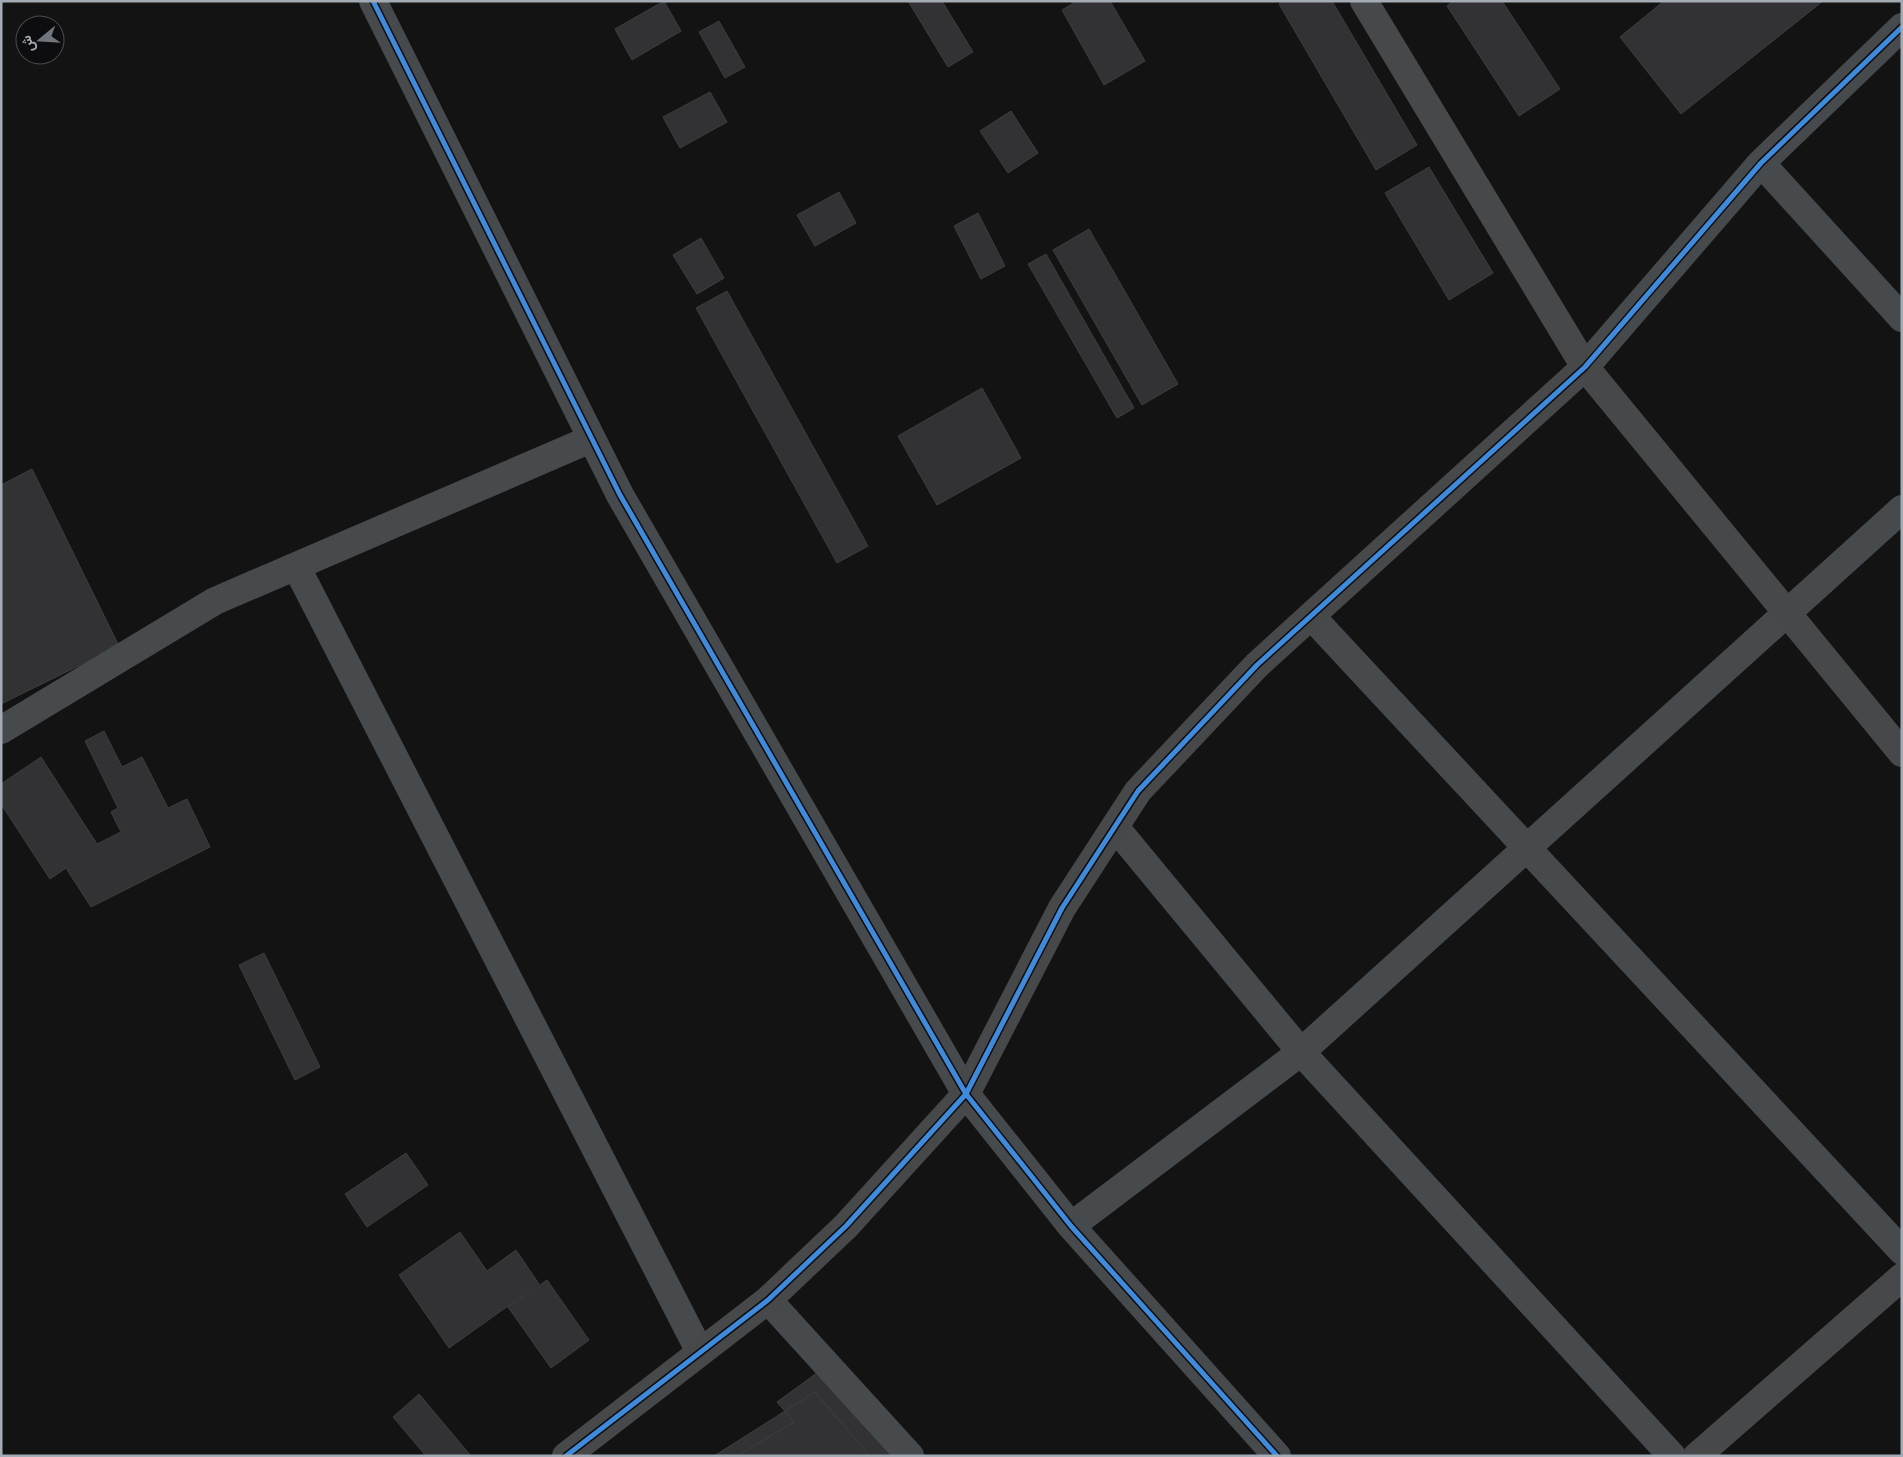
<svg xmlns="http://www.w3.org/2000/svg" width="1903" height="1457" viewBox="0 0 1903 1457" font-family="'Fira Sans',Vazirmatn,sans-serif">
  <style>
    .building { fill: #323234; stroke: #3b3e3f }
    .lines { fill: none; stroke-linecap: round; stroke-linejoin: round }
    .street { stroke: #474a4c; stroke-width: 28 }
    .secondary { stroke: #46484a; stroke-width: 28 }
    .cycleway-casing { stroke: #0d0d0f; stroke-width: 8 }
    .cycleway { stroke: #408adc; stroke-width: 5 }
  </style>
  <rect width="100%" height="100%" fill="#131313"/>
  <path class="building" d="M664 1 681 31 632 60 615 29Z
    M908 1H942L973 52 948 67Z
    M1077 1H1110L1145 61 1104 85 1062 10Z
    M1283 1H1332L1417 145 1376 170 1279 4Z
    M1453 1H1502L1560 89 1519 116 1447 6Z
    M1664 1H1823L1681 114 1620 37Z
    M719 21 745 67 725 78 699 32Z
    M710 92 727 122 680 148 663 117Z
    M1011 111 1038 153 1008 173 980 131Z
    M1429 167 1493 273 1449 300 1385 193Z
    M839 192 856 223 815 246 797 215Z
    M978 213 1005 266 981 279 954 226Z
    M1089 229 1178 384 1142 405 1053 250Z
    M701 238 724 278 697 294 673 255Z
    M1046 254 1134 408 1117 418 1028 264Z
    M727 291 868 546 837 563 696 308Z
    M982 388 1021 458 937 505 898 436Z
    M32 469 119 646 1 704V485Z
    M104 731 122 767 142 757 168 808 187 799 210 847 91 907 66 868 50 879 1 804V784L41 757 97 844 121 832 111 812 118 808 85 741Z
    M264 953 320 1067 295 1080 239 965Z
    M406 1153 428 1185 367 1227 345 1194Z
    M460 1232 487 1271 516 1250 539 1284 449 1348 399 1275Z
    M547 1280 589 1340 551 1368 508 1307Z
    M821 1370 894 1456H737L794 1422 777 1402Z
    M815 1392 870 1456H714Z
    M419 1394 471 1456H426L393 1417Z"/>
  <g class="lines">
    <path class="street" d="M373 1 620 495 966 1094 1071 1226 1277 1456
      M1761 163 1902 318
      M1585 367 1761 163 1902 27
      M296 566 700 1352
      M1311 616 1902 1251
      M1 730 215 601 591 439
      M1115 827 1301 1052 1672 1456
      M1071 1226 1301 1052 1902 509
      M768 1300 910 1456"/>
    <path class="secondary" d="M1364 1 1585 367 1902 753
      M566 1456 768 1300 846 1226 966 1094 1062 908 1138 791 1257 665 1585 367
      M1697 1456 1902 1277"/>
    <defs>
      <path id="cycleway" d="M373 1 620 495 966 1094 1071 1226 1277 1456
        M566 1456 768 1300 846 1226 966 1094 1062 908 1138 791 1257 665 1585 367 1761 163 1902 27"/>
    </defs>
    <use href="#cycleway" class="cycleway-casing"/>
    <use href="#cycleway" class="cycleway"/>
  </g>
  <rect width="1903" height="1457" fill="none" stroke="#a3acb5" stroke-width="5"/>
  <g transform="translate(40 40) rotate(252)"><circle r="24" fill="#0d0d0f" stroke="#494d51"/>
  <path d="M0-4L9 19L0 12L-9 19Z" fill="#71767c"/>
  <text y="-8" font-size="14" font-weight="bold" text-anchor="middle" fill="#a3acb5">ش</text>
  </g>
</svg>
